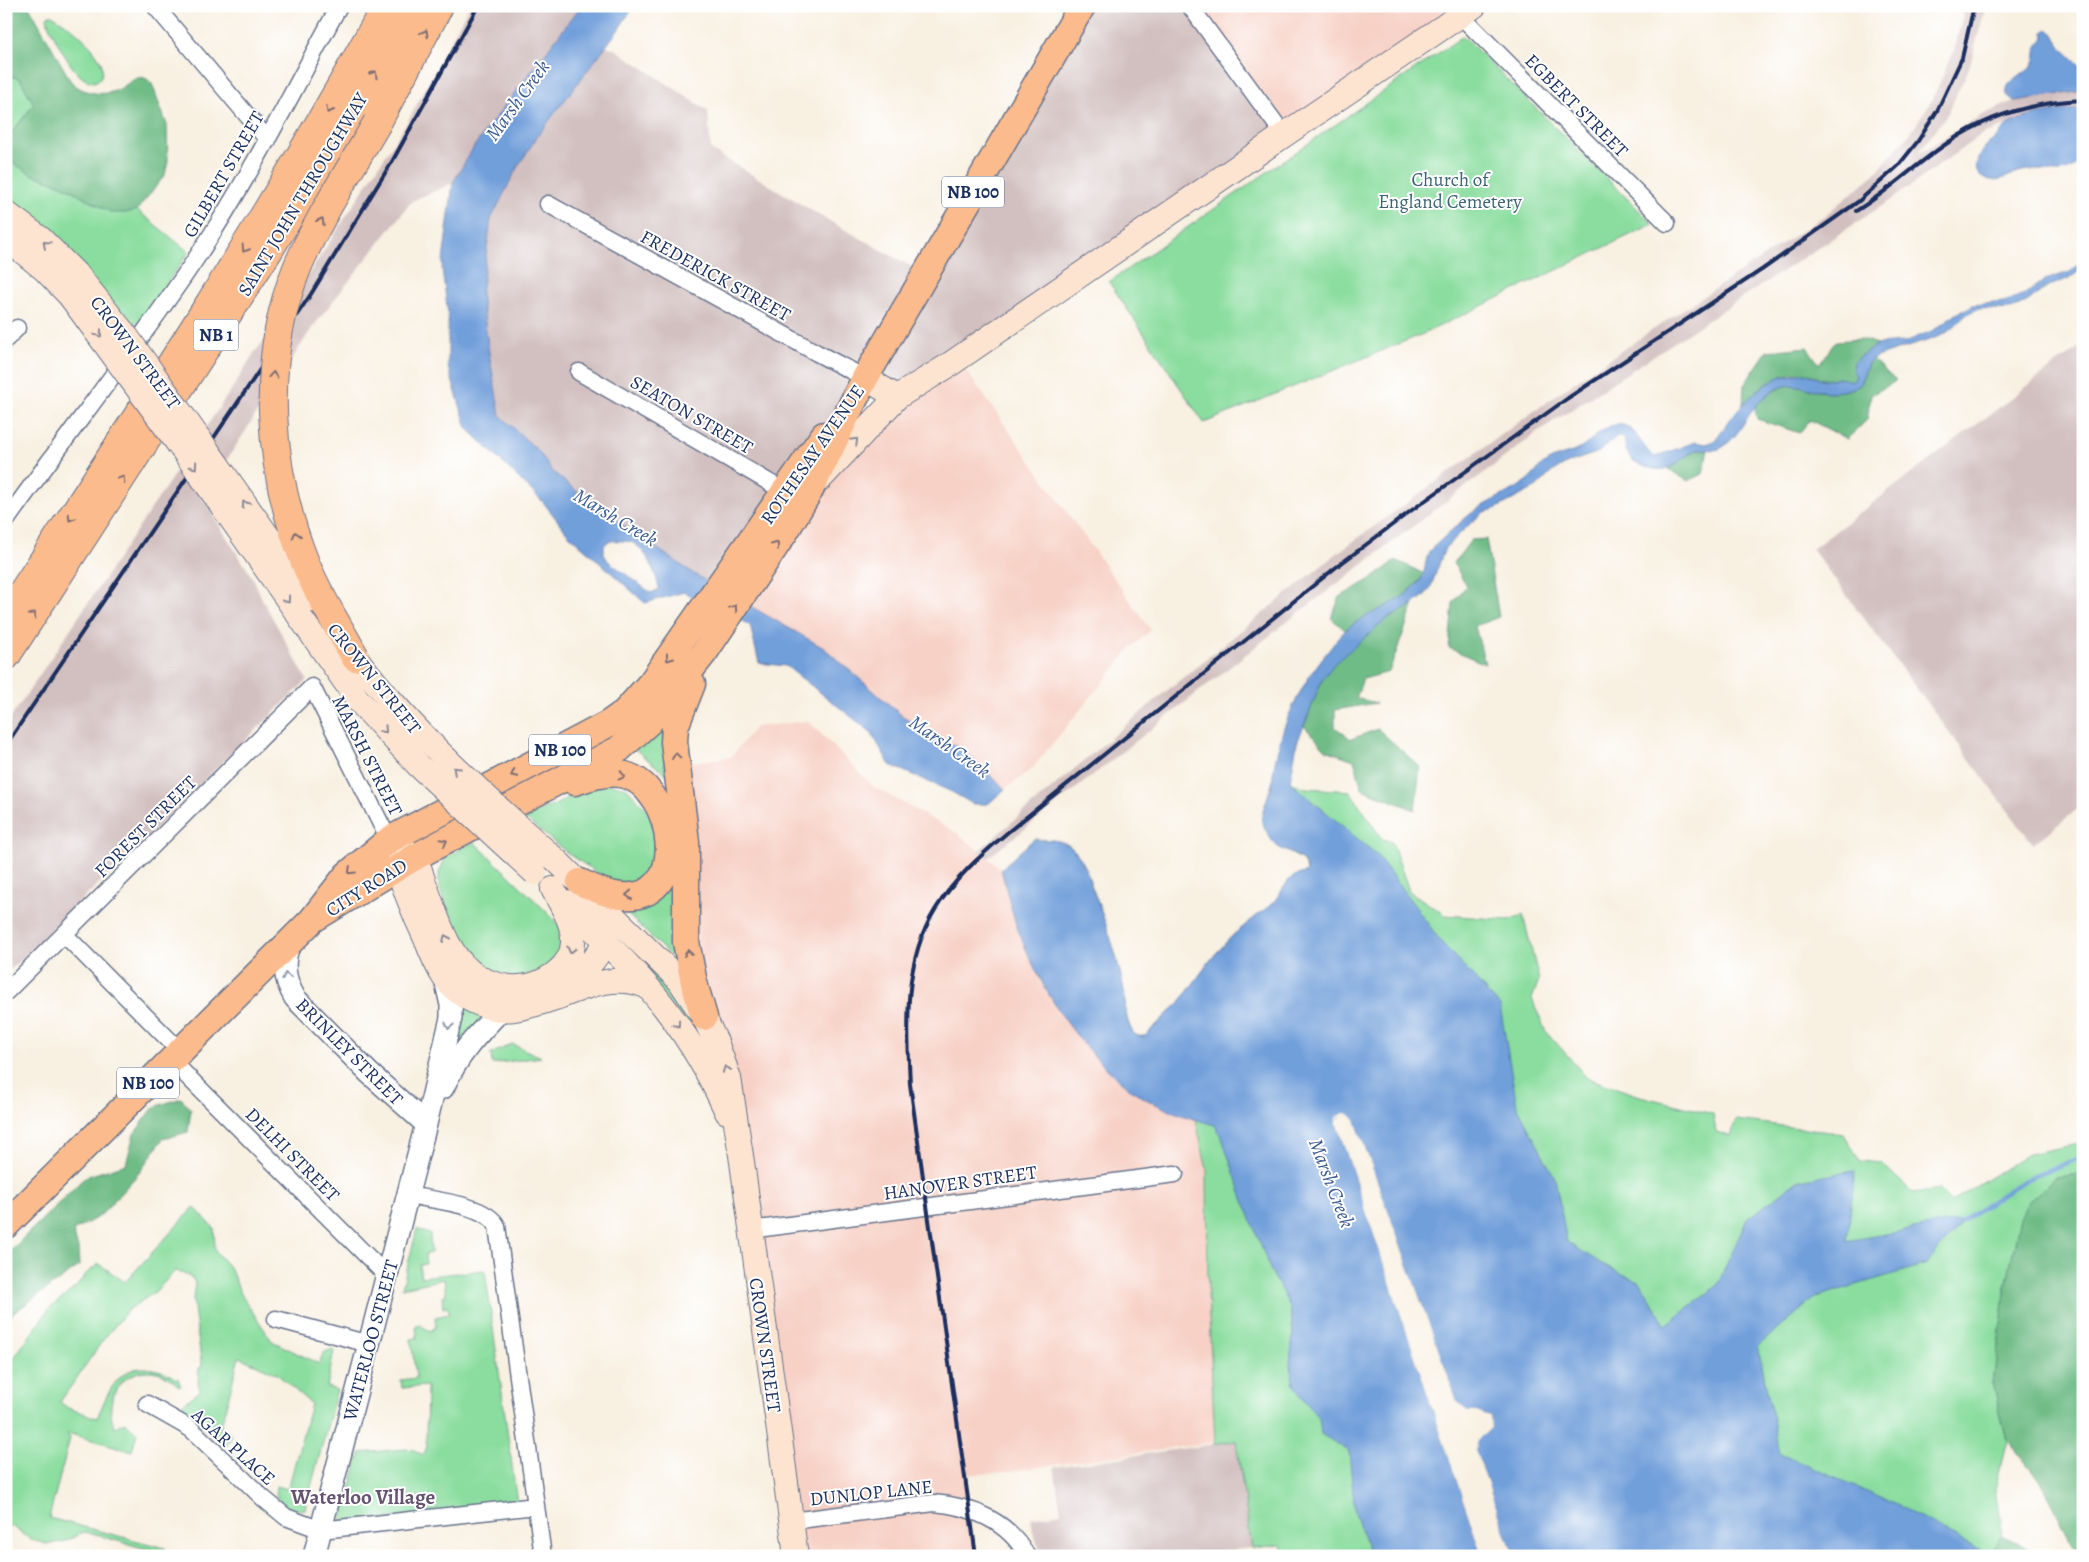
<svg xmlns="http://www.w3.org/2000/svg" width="2089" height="1562" viewBox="0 0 2089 1562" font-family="Alegreya,serif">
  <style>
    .built { fill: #f7d1c6 }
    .industrial { fill: #d2bfbf }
    .green { fill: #8add9f; stroke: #52867e }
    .forest { fill: #6fbc86; stroke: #457672 }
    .water { fill: #719fda; stroke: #46679c; fill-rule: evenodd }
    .pier { fill: #f8f0e1 }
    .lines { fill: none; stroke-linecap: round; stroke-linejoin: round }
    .stream { stroke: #719fda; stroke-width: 4.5 }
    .minor-casing { stroke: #68738c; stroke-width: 19 }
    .tertiary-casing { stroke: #68738c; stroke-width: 24 }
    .secondary-casing { stroke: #68738c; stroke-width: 26 }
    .primary-casing { stroke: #68738c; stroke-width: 29 }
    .motorway-casing { stroke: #68738c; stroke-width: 30 }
    .minor { stroke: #fff; stroke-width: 16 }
    .tertiary { stroke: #fff; stroke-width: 21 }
    .secondary { stroke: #fde4d1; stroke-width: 24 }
    .primary { stroke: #fbbb8d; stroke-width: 26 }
    .motorway { stroke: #fbbb8d; stroke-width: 28 }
    .rail { stroke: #1b2f5e; stroke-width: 4 }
    .secondary-bridge-casing { stroke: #68738c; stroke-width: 26; stroke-linecap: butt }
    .motorway-bridge-casing { stroke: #68738c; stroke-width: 30; stroke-linecap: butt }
    .secondary-bridge { stroke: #fde4d1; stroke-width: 24 }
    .motorway-bridge { stroke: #fbbb8d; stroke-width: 28 }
    .oneway { stroke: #806e73 }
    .oneway2 { stroke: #8c8a98 }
    .oneway3 { stroke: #8d97ae }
    .labels { text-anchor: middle; stroke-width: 4; stroke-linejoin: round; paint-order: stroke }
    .shield { fill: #fff; stroke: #5f6d8e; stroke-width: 1 }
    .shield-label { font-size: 18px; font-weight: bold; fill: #1b2f5e }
    .street-label { font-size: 19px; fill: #1b2f5e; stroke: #fff }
    .park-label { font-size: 19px; fill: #3c6372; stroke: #fff }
    .water-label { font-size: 20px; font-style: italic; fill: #3d5c90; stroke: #fff }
    .quarter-label { font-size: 21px; font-weight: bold; fill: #655471; stroke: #fff }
  </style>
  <rect width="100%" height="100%" fill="#fff"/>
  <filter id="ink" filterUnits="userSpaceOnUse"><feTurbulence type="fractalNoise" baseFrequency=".02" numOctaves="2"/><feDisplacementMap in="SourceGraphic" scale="10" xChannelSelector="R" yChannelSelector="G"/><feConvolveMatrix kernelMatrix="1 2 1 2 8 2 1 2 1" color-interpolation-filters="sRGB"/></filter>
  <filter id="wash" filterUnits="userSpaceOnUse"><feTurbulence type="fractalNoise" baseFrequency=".0096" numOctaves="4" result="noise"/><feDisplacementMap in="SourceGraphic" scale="20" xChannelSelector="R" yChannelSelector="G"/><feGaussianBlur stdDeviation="1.12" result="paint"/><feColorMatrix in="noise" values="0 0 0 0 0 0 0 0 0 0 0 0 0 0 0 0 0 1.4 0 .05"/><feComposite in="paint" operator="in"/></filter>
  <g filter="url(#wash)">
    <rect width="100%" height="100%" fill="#f8f0e1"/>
    <path class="built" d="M1190 6H1474L1284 135Z
      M958 359 1151 630 1132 647 1031 770 1005 789 962 749 906 719 741 599 845 451Z
      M808 721 874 787 957 833 1001 869 1018 930 1041 983 1080 1039 1128 1087 1146 1098 1196 1120 1207 1170 1208 1295 1215 1442 996 1473 964 1475 976 1556H796L749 1221 704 1017 677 764 731 757 755 727Z"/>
    <path class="industrial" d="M469 6H581L475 145 453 183 412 201 312 328 202 498 254 580 262 599 307 680 6 974V725L235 384 254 353 273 329 408 121Z
      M1082 6H1190L1284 135 897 397 865 378 719 587 694 574 590 502 553 472 539 452 500 415 489 353 481 293 491 219 518 166 539 134 606 46 615 49 708 111 711 150 824 218 905 263 926 273Z
      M1965 6H1986L1969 68 1948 113 1918 154 1980 116 2014 101 2083 91V109L2037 115 1982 134 1891 200 1542 429 1292 618 988 858 978 851 1159 697 1340 551 1576 381 1824 216 1875 174 1912 131 1933 98 1953 53Z
      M2083 344V805L2033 844 1812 549Z
      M1236 1441 1252 1548 1191 1556H1042L1033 1532 1031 1518 1061 1513 1054 1467Z"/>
    <path class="green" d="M49 15H52C72 27 88 40 100 60 107 74 98 89 83 78 69 68 57 41 49 26L47 18Z
      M1463 36 1653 224 1423 334 1204 423 1109 282Z
      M6 74 20 79 34 104 10 135 31 174C42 178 54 181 64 186 89 198 107 219 137 210L189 252 134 329 6 202Z
      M664 724 668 776 636 750Z
      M1290 782 1306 788 1350 791 1382 839 1392 842 1409 891 1445 915 1508 920 1523 915 1539 980 1532 999 1545 1030 1587 1078 1640 1096 1713 1114 1716 1132 1730 1136 1736 1120 1844 1134 1860 1161 1881 1163 1913 1193 1939 1189 1951 1202 2028 1154 2083 1143V1174L2055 1177 2020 1218 2006 1287 1993 1383 2007 1440 1995 1489 2002 1536 1991 1556H1514L1486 1433 1492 1422 1355 1120 1344 1113 1336 1122 1482 1556H1283L1281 1545 1252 1548 1236 1441 1213 1444 1215 1442 1208 1295 1207 1170 1196 1120C1173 1111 1148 1102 1128 1087 1077 1047 1042 991 1019 932 1011 912 1007 890 1001 869L1034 839C1052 841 1065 837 1078 855 1085 863 1088 877 1092 887 1104 919 1116 952 1123 986 1126 1001 1124 1017 1132 1031 1135 1036 1139 1037 1145 1036L1180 1002 1212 958 1232 936 1274 902 1289 880 1295 876 1307 872 1306 867 1301 859 1277 846 1263 821 1262 815 1271 786Z
      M605 783 627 788 650 813 658 858 644 882 614 883 570 855 522 816 555 805 583 790Z
      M474 842 551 916 561 929 562 951 548 968 517 978 490 970 476 961 467 950 443 899 439 885V873L444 861 449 855Z
      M675 874 682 967 619 906Z
      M616 932 681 998 711 1052 618 943Z
      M456 1003 484 1016 448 1058Z
      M512 1044 541 1057 492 1064 491 1054Z
      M194 1207 214 1228 215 1251 230 1268 242 1296 272 1341 319 1364 323 1353 332 1349 334 1351 327 1387 337 1390 305 1509C290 1513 273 1502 276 1486L288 1489 311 1404 277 1374 239 1357 220 1430 232 1435 228 1444 225 1446 220 1445 181 1405 200 1391 198 1382 199 1368 202 1367 193 1300 195 1283 192 1278 182 1272 175 1271 155 1292 128 1310 103 1340 60 1402 68 1408 97 1418C106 1397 117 1367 144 1368 157 1369 165 1371 176 1379L178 1378 181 1386 180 1387C174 1382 168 1376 160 1373 127 1362 100 1398 115 1427L125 1422 137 1433 132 1451 67 1433 70 1438 49 1518 165 1548V1550L188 1556H172L85 1532 63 1542 46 1544 32 1540 13 1527 9 1526 6 1530V1387L13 1359 49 1309 77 1286 87 1273 99 1264 125 1282Z
      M417 1229 430 1234 431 1253 425 1254 426 1264 419 1265 421 1277 485 1270 517 1502 340 1525 360 1453 406 1449 414 1450 423 1455 427 1447 426 1439 427 1386 402 1388 401 1380 416 1378 411 1339 417 1338 416 1325H420L430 1331 436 1327 435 1317 449 1314 448 1307 443 1308 442 1296 446 1295 444 1279 402 1288Z"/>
    <path class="forest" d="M6 6H29L70 80C80 93 102 97 117 90 128 86 140 68 152 84L167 125 168 161 165 175 137 210 126 213H112L64 186 31 174 7 159 10 135 34 104 20 79 6 74Z
      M1861 339 1878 344 1859 357 1854 362 1856 376 1853 381C1848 382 1844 378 1838 378 1833 378 1828 380 1823 379 1816 378 1811 373 1804 373 1779 371 1759 388 1743 404L1744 385 1767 351 1807 347 1819 364 1836 341Z
      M1872 359 1896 381 1871 395 1867 420 1847 439 1810 420 1799 433 1757 419 1755 407C1765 397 1776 387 1791 385 1801 384 1808 388 1817 391 1830 393 1848 391 1859 386L1869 362Z
      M1701 449 1708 450 1703 474 1688 481 1668 469 1694 451Z
      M1486 539 1499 617 1475 626 1485 664 1449 648 1453 603 1466 586 1454 563 1471 540Z
      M1396 560 1424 574C1402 607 1374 608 1345 630L1331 618 1340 597 1377 575Z
      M1414 604 1389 672 1363 679 1356 698 1376 703 1335 710V727L1351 739 1378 729 1420 767 1415 810 1362 789 1354 760 1326 750 1304 726C1311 711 1315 693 1323 679 1342 646 1381 622 1414 604Z
      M181 1098 191 1110 188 1132 163 1139 139 1173 100 1216 73 1231 78 1248 79 1266 12 1314 6 1327V1255L85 1177 126 1164 134 1134 154 1107Z
      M2083 1174V1552L2074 1545 2040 1480 2007 1440 1993 1383 2006 1287 2020 1218 2028 1202 2055 1177Z
      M2002 1536 2035 1551 2034 1556H1991Z"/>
    <path class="water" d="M581 6H634L616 33 539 134 518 166 491 219 481 293 489 353 500 415 539 452 553 472 590 502 694 574 824 648 906 719 962 749 1005 789 988 804H973L952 792 890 765 871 732 786 666 759 663 750 625 684 592 645 603 568 534 543 502 467 428 448 367V314L442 269 453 183 475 145ZM609 541C616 541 627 540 633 543 647 550 657 575 659 589L651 593 608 561 604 554V545Z
      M2048 29 2054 34 2060 46 2083 68V91L2014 101 2007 95C2004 79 2024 76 2032 66 2037 60 2035 53 2037 47 2039 43 2042 41 2044 37L2043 32Z
      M2083 109V160C2061 180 2054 169 2030 170 2014 170 2003 184 1986 179 1969 175 1978 154 1986 146 1990 142 1995 140 1998 136 2002 132 2006 125 2012 123 2032 113 2061 110 2083 109Z
      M2083 260V267C2071 280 2064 279 2050 286 2037 293 2029 303 2014 308 2001 312 1986 306 1975 310 1962 315 1955 329 1942 335 1919 345 1895 349 1872 359L1869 362 1859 386C1849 391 1833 393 1822 391 1804 390 1796 380 1777 389 1748 403 1746 431 1723 447 1715 453 1706 447 1697 450 1687 453 1679 464 1668 468 1657 473 1633 465 1628 454 1625 449 1625 444 1624 439L1617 436 1599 452 1570 462 1552 472 1537 487 1495 509 1484 512 1472 522 1445 548 1430 589 1424 596 1414 604 1387 619 1334 664 1322 680 1297 743 1290 782 1377 855 1442 943 1500 1006 1517 1106 1555 1178 1567 1242 1602 1264 1641 1283 1666 1325 1717 1286 1747 1219 1799 1180 1855 1171 1847 1241 1963 1220 1927 1264 1816 1297 1758 1346 1780 1454 1881 1497 1983 1552 1985 1556H1514L1475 1449 1477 1441 1491 1428 1490 1416 1479 1412H1468L1457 1401 1355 1120 1344 1113 1336 1122 1482 1556H1370L1355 1513 1349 1451 1321 1434 1319 1417 1304 1400 1294 1385 1290 1364 1293 1333 1290 1307 1270 1269 1242 1196 1223 1141 1215 1125C1185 1117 1152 1106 1128 1087 1077 1047 1042 991 1019 932 1011 912 1007 890 1001 869L1034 839C1052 841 1065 837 1078 855 1085 863 1088 877 1092 887 1104 919 1117 952 1123 986 1126 1001 1124 1017 1132 1031 1136 1036 1139 1037 1145 1036L1180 1002 1212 958 1232 936 1274 902 1289 880 1295 876 1307 872C1306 854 1288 855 1277 846 1271 841 1264 828 1262 820 1261 811 1270 794 1272 783 1277 733 1297 688 1329 650 1336 641 1343 631 1352 625 1376 608 1398 606 1419 582 1427 572 1424 560 1430 550 1445 537 1460 521 1476 510 1492 499 1511 493 1527 481 1535 475 1537 468 1548 461 1558 455 1571 454 1581 448 1593 441 1606 421 1623 425 1637 428 1644 452 1655 457L1695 442 1707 444 1715 440 1738 409 1758 390 1779 377 1805 373 1824 380 1839 378 1853 381 1856 376 1853 371 1854 362 1859 357 1878 344 1905 342 1934 330 1951 317 1973 305 2004 302 2027 293 2045 280 2070 272Z"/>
    <path class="pier" d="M1344 1113 1349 1114 1355 1120 1457 1401 1468 1412H1479L1490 1416 1491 1428 1477 1441 1475 1449 1514 1556H1511L1473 1450 1475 1439 1489 1427 1488 1418 1479 1415 1467 1414 1455 1402 1353 1121 1348 1117 1344 1116 1339 1118 1338 1122 1485 1556H1482L1336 1122 1337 1117Z"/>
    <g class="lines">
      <path class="stream" d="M1963 1220 2023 1181 2077 1159 2083 1160"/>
    </g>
  </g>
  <g filter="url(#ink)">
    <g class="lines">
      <defs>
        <path id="minor" d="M155 6 268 140
          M1190 6 1284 135
          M1460 15 1667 223
          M548 204 817 353 865 378
          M6 339 17 328
          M579 372 784 491
          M6 521C69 432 137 347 197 257 250 177 293 91 339 6
          M65 935 179 1050
          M6 992 312 687 389 840
          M171 1060 387 1276
          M408 1195C431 1200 486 1204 497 1226L543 1556
          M750 1230 1175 1174
          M276 1319 369 1344
          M147 1404 191 1429 263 1498 286 1517 321 1530 536 1506
          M791 1521 934 1503C971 1506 1009 1521 1027 1556"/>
        <path id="tertiary" d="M290 942C282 964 284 979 295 998L369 1073 426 1124
          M443 1088C459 1053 477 1035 503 1008
          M314 1556 426 1124 451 1018V1005L445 979"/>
        <path id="secondary" d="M6 213 41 239 80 278
          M6 238 45 270 70 296
          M865 378 897 397
          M821 478 897 397 946 367 1284 135 1474 6
          M400 847C405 850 413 854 415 858 419 865 421 873 423 880 437 915 446 961 482 979 493 984 507 988 519 987 543 986 573 967 573 942 574 923 561 905 553 889
          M392 850C401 880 412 910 426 939 431 952 436 965 444 977 458 998 489 1012 514 1009 530 1007 546 1001 561 996 590 985 616 974 646 986
          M558 862 680 981 704 1017 716 1042 729 1078 742 1162 796 1556
          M566 902C599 936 636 970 665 1008 690 1040 710 1075 727 1112
          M562 990C585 971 600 959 609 929"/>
        <path id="primary" d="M692 684 675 727 674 742 686 842V942L694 983 704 1017
          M575 782C590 777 605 772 620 774 676 782 695 910 615 895 603 893 591 887 580 882
          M312 920 415 857 619 749 650 721 704 653 785 532 810 490 865 378 1082 6
          M6 1225 312 920 347 875 389 840 608 724 625 712 651 683 824 435"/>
        <path id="motorway" d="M377 123 439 6
          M6 617C138 417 270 217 386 6
          M6 656 269 250 351 115 413 6"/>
      </defs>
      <use href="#minor" class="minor-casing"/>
      <use href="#tertiary" class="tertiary-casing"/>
      <use href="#secondary" class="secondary-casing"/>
      <use href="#primary" class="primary-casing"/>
      <use href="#motorway" class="motorway-casing"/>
      <use href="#minor" class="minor"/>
      <use href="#tertiary" class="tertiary"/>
      <use href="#secondary" class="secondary"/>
      <use href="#primary" class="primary"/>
      <use href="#motorway" class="motorway"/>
      <path class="rail" d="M1856 211C1889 191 1917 163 1949 142 1989 115 2035 102 2083 100
        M6 745 311 294 393 160 478 6
        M976 1556 910 1084C907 1026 903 962 935 910 954 879 981 855 1008 832L1335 568 1412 510 1568 398 1763 269 1859 201 1898 166 1918 141 1937 111 1962 58 1974 6"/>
      <defs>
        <path id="secondary-bridge" d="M80 278 127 337 313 600
          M70 296 185 453 358 700 419 766 535 873
          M343 641C405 726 480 792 558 862"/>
        <path id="motorway-bridge" d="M355 657C338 625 317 594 304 560 268 469 260 360 297 268 318 218 350 170 377 123"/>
      </defs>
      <use href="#secondary-bridge" class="secondary-bridge-casing"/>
      <use href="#motorway-bridge" class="motorway-bridge-casing"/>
      <use href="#secondary-bridge" class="secondary-bridge"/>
      <use href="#motorway-bridge" class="motorway-bridge"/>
    </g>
    <defs><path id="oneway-chevron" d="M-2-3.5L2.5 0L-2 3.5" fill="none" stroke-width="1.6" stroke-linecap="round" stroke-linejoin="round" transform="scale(1.25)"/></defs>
    <g class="oneway">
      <use href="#oneway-chevron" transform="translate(425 33) rotate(-62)"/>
      <use href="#oneway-chevron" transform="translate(374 74) rotate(-60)"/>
      <use href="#oneway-chevron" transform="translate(329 110) rotate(120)"/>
      <use href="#oneway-chevron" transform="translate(321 221) rotate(-61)"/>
      <use href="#oneway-chevron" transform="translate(245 249) rotate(122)"/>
      <use href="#oneway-chevron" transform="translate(273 375) rotate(-86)"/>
      <use href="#oneway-chevron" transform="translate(122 479) rotate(-57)"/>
      <use href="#oneway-chevron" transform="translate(71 518) rotate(123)"/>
      <use href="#oneway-chevron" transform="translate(296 535) rotate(-107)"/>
      <use href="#oneway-chevron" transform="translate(776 545) rotate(-54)"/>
      <use href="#oneway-chevron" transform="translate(734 608) rotate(-56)"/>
      <use href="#oneway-chevron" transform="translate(33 615) rotate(-57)"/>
      <use href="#oneway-chevron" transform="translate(669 658) rotate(125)"/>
      <use href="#oneway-chevron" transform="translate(676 756) rotate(-97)"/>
      <use href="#oneway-chevron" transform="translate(514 774) rotate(153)"/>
      <use href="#oneway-chevron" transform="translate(622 776) rotate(13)"/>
      <use href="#oneway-chevron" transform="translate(444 842) rotate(-28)"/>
      <use href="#oneway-chevron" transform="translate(351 871) rotate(137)"/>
      <use href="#oneway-chevron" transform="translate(629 895) rotate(175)"/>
      <use href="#oneway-chevron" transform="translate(688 953) rotate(-99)"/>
    </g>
    <g class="oneway2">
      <use href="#oneway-chevron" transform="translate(46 244) rotate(-138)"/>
      <use href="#oneway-chevron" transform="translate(99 334) rotate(53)"/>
      <use href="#oneway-chevron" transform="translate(855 441) rotate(-45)"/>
      <use href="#oneway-chevron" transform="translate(194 466) rotate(55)"/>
      <use href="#oneway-chevron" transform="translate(245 504) rotate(-125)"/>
      <use href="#oneway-chevron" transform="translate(287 600) rotate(55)"/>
      <use href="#oneway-chevron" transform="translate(384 730) rotate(47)"/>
      <use href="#oneway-chevron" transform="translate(456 770) rotate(-136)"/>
      <use href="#oneway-chevron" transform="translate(446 938) rotate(-114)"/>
      <use href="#oneway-chevron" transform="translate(571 950) rotate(104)"/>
      <use href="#oneway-chevron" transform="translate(677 1024) rotate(54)"/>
      <use href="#oneway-chevron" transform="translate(726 1069) rotate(-110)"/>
    </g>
    <g class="oneway3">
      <use href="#oneway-chevron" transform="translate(286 976) rotate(-102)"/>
      <use href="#oneway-chevron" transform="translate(449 1026) rotate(103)"/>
    </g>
  </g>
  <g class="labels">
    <g class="shield">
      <rect x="942" y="176.5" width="62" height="31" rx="4"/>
      <rect x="193.5" y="319.5" width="45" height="31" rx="4"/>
      <rect x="529" y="734.5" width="62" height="31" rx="4"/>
      <rect x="117" y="1067.5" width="62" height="31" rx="4"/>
    </g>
    <g class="shield-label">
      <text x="973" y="198">NB 100</text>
      <text x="216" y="341">NB 1</text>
      <text x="560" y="756">NB 100</text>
      <text x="148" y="1089">NB 100</text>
    </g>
    <g class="street-label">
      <text transform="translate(1577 105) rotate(45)" y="7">EGBERT STREET</text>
      <text transform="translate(223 174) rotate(-60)" y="7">GILBERT STREET</text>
      <text transform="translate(302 194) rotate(-59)" y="7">SAINT JOHN THROUGHWAY</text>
      <text transform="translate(716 275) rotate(29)" y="7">FREDERICK STREET</text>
      <text transform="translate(136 352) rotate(53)" y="7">CROWN STREET</text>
      <text transform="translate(692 414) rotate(30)" y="7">SEATON STREET</text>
      <text transform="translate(812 454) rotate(-55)" y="7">ROTHESAY AVENUE</text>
      <text transform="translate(375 678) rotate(51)" y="7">CROWN STREET</text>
      <text transform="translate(368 755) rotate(63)" y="7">MARSH STREET</text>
      <text transform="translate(145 826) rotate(-45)" y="7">FOREST STREET</text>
      <text transform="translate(366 887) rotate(-32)" y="7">CITY ROAD</text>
      <text transform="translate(350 1051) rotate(45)" y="7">BRINLEY STREET</text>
      <text transform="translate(293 1154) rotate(45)" y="7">DELHI STREET</text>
      <text transform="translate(960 1182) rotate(-8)" y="7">HANOVER STREET</text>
      <text transform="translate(370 1340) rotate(-75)" y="7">WATERLOO STREET</text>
      <text transform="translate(766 1345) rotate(82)" y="7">CROWN STREET</text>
      <text transform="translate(234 1446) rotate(42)" y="7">AGAR PLACE</text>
      <text transform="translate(871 1492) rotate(-6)" y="7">DUNLOP LANE</text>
    </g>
    <g class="park-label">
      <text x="1450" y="186">Church of<tspan x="1450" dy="22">England Cemetery</tspan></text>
    </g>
    <g class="water-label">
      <text transform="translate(517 100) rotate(-54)" y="7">Marsh Creek</text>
      <text transform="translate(616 517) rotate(31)" y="7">Marsh Creek</text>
      <text transform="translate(950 746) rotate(35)" y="7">Marsh Creek</text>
      <text transform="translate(1332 1183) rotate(69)" y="7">Marsh Creek</text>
    </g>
    <g class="quarter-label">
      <text x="363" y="1504">Waterloo Village</text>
    </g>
  </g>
  <rect width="2089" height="1562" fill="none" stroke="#fff" stroke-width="25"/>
</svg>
